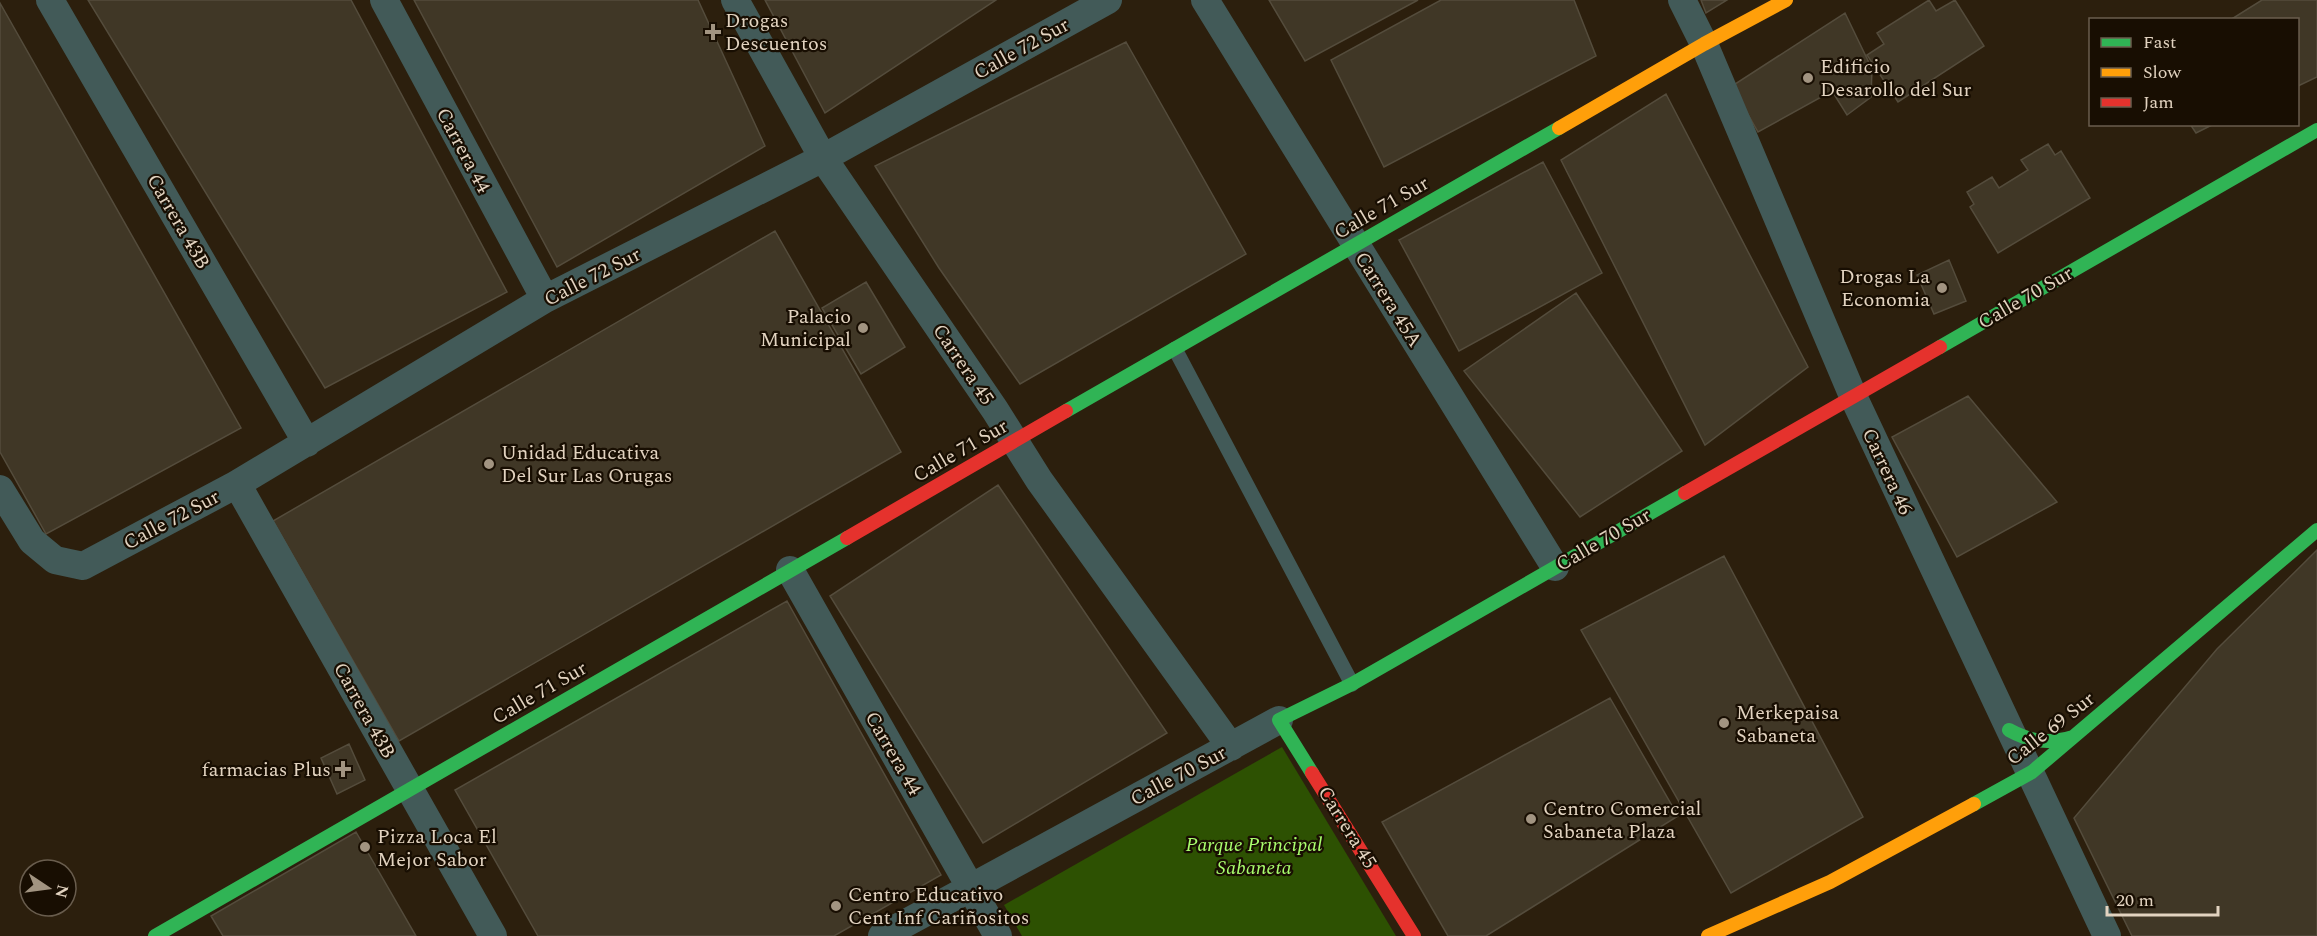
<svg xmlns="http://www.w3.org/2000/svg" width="2317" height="936" viewBox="0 0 2317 936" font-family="Spectral,serif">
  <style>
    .green { fill: #2d5102 }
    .building { fill: #403726; stroke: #544c3c; stroke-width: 1.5 }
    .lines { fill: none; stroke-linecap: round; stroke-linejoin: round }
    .lane { stroke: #425a58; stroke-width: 15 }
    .street { stroke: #425a58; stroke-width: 28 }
    .fast { stroke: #30b455; stroke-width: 14 }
    .slow { stroke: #ff9f0a; stroke-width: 14 }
    .jam { stroke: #e5322d; stroke-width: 14 }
    .poi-dot { fill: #a29481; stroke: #180e02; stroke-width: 2 }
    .labels { text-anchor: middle; stroke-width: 4.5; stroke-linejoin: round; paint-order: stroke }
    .poi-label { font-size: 20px; fill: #e2d3c0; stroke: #180e02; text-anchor: start }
    .street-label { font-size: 20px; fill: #e2d3c0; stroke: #180e02 }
    .park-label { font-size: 20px; font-style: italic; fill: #aaff6e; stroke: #180e02 }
  </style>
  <rect width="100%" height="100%" fill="#2c1f0d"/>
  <path class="green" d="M1282 747 1396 936H1022L1004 905Z"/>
  <path class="building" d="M88 0H351L507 292 325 388Z
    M414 0H698L765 146 557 267Z
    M765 0H996L825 113Z
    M1269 0H1418L1305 61Z
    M1441 0H1574L1596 56 1384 167 1331 60Z
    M1701 0H1727L1706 13Z
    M1929 0 1936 11 1955 0 1984 46 1898 102 1867 55 1884 44 1877 33Z
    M2262 0H2317V77L2298 86V20H2230Z
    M0 3 241 428 46 534 0 452Z
    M1845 13 1872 69 1871 97 1847 115 1832 91 1758 132 1732 86Z
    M1126 42 1246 254 1020 384 939 268 875 166Z
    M1666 94 1808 367 1705 445 1561 160Z
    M2190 124H2214L2196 133Z
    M2048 144 2055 155 2061 151 2090 198 1998 253 1970 207 1974 204 1967 192 1992 177 1999 188 2028 170 2021 160Z
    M1543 162 1602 273 1459 351 1399 240Z
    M775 231 901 452 399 741 273 521Z
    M1949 260 1966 301 1934 314 1917 275Z
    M866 282 905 347 861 374 822 308Z
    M1576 293 1682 451 1580 517 1464 371Z
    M1968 396 2057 502 1957 557 1892 437Z
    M998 485 1167 733 983 843 830 596Z
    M2317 550V936H2132L2074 818 2217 649Z
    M1724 556 1863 817 1731 893 1581 630Z
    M787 601 941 875 834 936H538L455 790Z
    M1610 698 1678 816 1486 936H1448L1382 822Z
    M349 744 365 780 337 794 321 758Z
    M356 832 416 936H223L211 916Z"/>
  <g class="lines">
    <path class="lane" d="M1175 349 1352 684"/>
    <path class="street" d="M50 0 307 443
      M384 0 545 299
      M735 0 823 158 995 410 1039 480 1231 747
      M1205 0 1555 567
      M1682 0 1704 44 1853 396 2107 936
      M237 484 493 936
      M0 489 32 541 55 560 83 566 237 484 545 299 823 158 1108 0
      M790 570 998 936
      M882 936 1279 720"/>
    <path class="fast" d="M1940 347 2317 130
      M1066 411 1559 128
      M2009 730C2031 742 2049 744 2073 737
      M1312 773 1279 720 1352 684 1685 493
      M1974 804 2032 772 2317 530
      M155 936 847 538"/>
    <path class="slow" d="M1559 128 1704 44 1786 0
      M1708 936 1830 882 1974 804"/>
    <path class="jam" d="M1685 493 1940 347
      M847 538 1066 411
      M1312 773 1414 936"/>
  </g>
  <g class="poi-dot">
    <path d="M710 23h6v6h6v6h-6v6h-6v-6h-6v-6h6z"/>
    <circle cx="1808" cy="78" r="6"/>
    <circle cx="1942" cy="288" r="6"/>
    <circle cx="863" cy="328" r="6"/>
    <circle cx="489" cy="464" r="6"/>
    <circle cx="1724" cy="723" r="6"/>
    <path d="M340 760h6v6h6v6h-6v6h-6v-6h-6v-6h6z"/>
    <circle cx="1531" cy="819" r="6"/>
    <circle cx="365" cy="847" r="6"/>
    <circle cx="836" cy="906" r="6"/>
  </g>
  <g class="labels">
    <g class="poi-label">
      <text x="725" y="27">Drogas<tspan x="725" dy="23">Descuentos</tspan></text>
      <text x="1820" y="73">Edificio<tspan x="1820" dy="23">Desarollo del Sur</tspan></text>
      <text x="1930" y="283" text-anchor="end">Drogas La<tspan x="1930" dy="23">Economia</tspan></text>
      <text x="851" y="323" text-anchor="end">Palacio<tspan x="851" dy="23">Municipal</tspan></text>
      <text x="501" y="459">Unidad Educativa<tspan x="501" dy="23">Del Sur Las Orugas</tspan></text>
      <text x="1736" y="719">Merkepaisa<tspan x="1736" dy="23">Sabaneta</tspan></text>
      <text x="331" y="776" text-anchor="end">farmacias Plus</text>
      <text x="1543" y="815">Centro Comercial<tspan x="1543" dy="23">Sabaneta Plaza</tspan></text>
      <text x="377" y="843">Pizza Loca El<tspan x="377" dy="23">Mejor Sabor</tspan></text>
      <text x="848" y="901">Centro Educativo<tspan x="848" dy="23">Cent Inf Cariñositos</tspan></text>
    </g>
    <g class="street-label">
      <text transform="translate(1021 48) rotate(-29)" y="7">Calle 72 Sur</text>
      <text transform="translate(464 150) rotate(62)" y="7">Carrera 44</text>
      <text transform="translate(1381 207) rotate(-30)" y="7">Calle 71 Sur</text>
      <text transform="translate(179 221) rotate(60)" y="7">Carrera 43B</text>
      <text transform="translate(592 276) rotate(-27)" y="7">Calle 72 Sur</text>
      <text transform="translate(2025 297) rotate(-30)" y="7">Calle 70 Sur</text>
      <text transform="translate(1389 299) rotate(58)" y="7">Carrera 45A</text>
      <text transform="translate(964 364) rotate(56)" y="7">Carrera 45</text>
      <text transform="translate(960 450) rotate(-30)" y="7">Calle 71 Sur</text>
      <text transform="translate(1888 471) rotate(65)" y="7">Carrera 46</text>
      <text transform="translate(171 519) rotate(-28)" y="7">Calle 72 Sur</text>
      <text transform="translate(1603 539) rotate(-30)" y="7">Calle 70 Sur</text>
      <text transform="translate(539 692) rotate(-30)" y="7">Calle 71 Sur</text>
      <text transform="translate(365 710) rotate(61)" y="7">Carrera 43B</text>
      <text transform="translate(2050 728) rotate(-38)" y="7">Calle 69 Sur</text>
      <text transform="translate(894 753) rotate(60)" y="7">Carrera 44</text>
      <text transform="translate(1178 775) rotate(-28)" y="7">Calle 70 Sur</text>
      <text transform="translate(1348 827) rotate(58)" y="7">Carrera 45</text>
    </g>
    <g class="park-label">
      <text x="1254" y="851">Parque Principal<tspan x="1254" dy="23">Sabaneta</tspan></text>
    </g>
  </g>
  <rect x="2089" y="18" width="210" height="108" fill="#180e02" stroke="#695d4e" stroke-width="1.5"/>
  <rect x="2101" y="38" width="30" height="9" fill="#30b455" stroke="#695d4e" stroke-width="1.5"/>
  <text x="2143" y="48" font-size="18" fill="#e2d3c0">Fast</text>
  <rect x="2101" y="68" width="30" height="9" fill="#ff9f0a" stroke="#695d4e" stroke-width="1.5"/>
  <text x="2143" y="78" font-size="18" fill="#e2d3c0">Slow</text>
  <rect x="2101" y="98" width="30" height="9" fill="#e5322d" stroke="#695d4e" stroke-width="1.5"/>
  <text x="2143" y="108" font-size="18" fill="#e2d3c0">Jam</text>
  <g transform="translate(48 888) rotate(103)"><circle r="28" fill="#180e02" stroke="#695d4e" stroke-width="1.5"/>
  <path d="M0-4.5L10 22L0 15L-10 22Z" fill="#a29481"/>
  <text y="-9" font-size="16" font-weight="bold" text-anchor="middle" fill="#e2d3c0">N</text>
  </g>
  <path d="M2107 906v9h111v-9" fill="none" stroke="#e2d3c0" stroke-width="3"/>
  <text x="2116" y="906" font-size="18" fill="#e2d3c0" stroke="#180e02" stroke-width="4.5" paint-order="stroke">20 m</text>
</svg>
